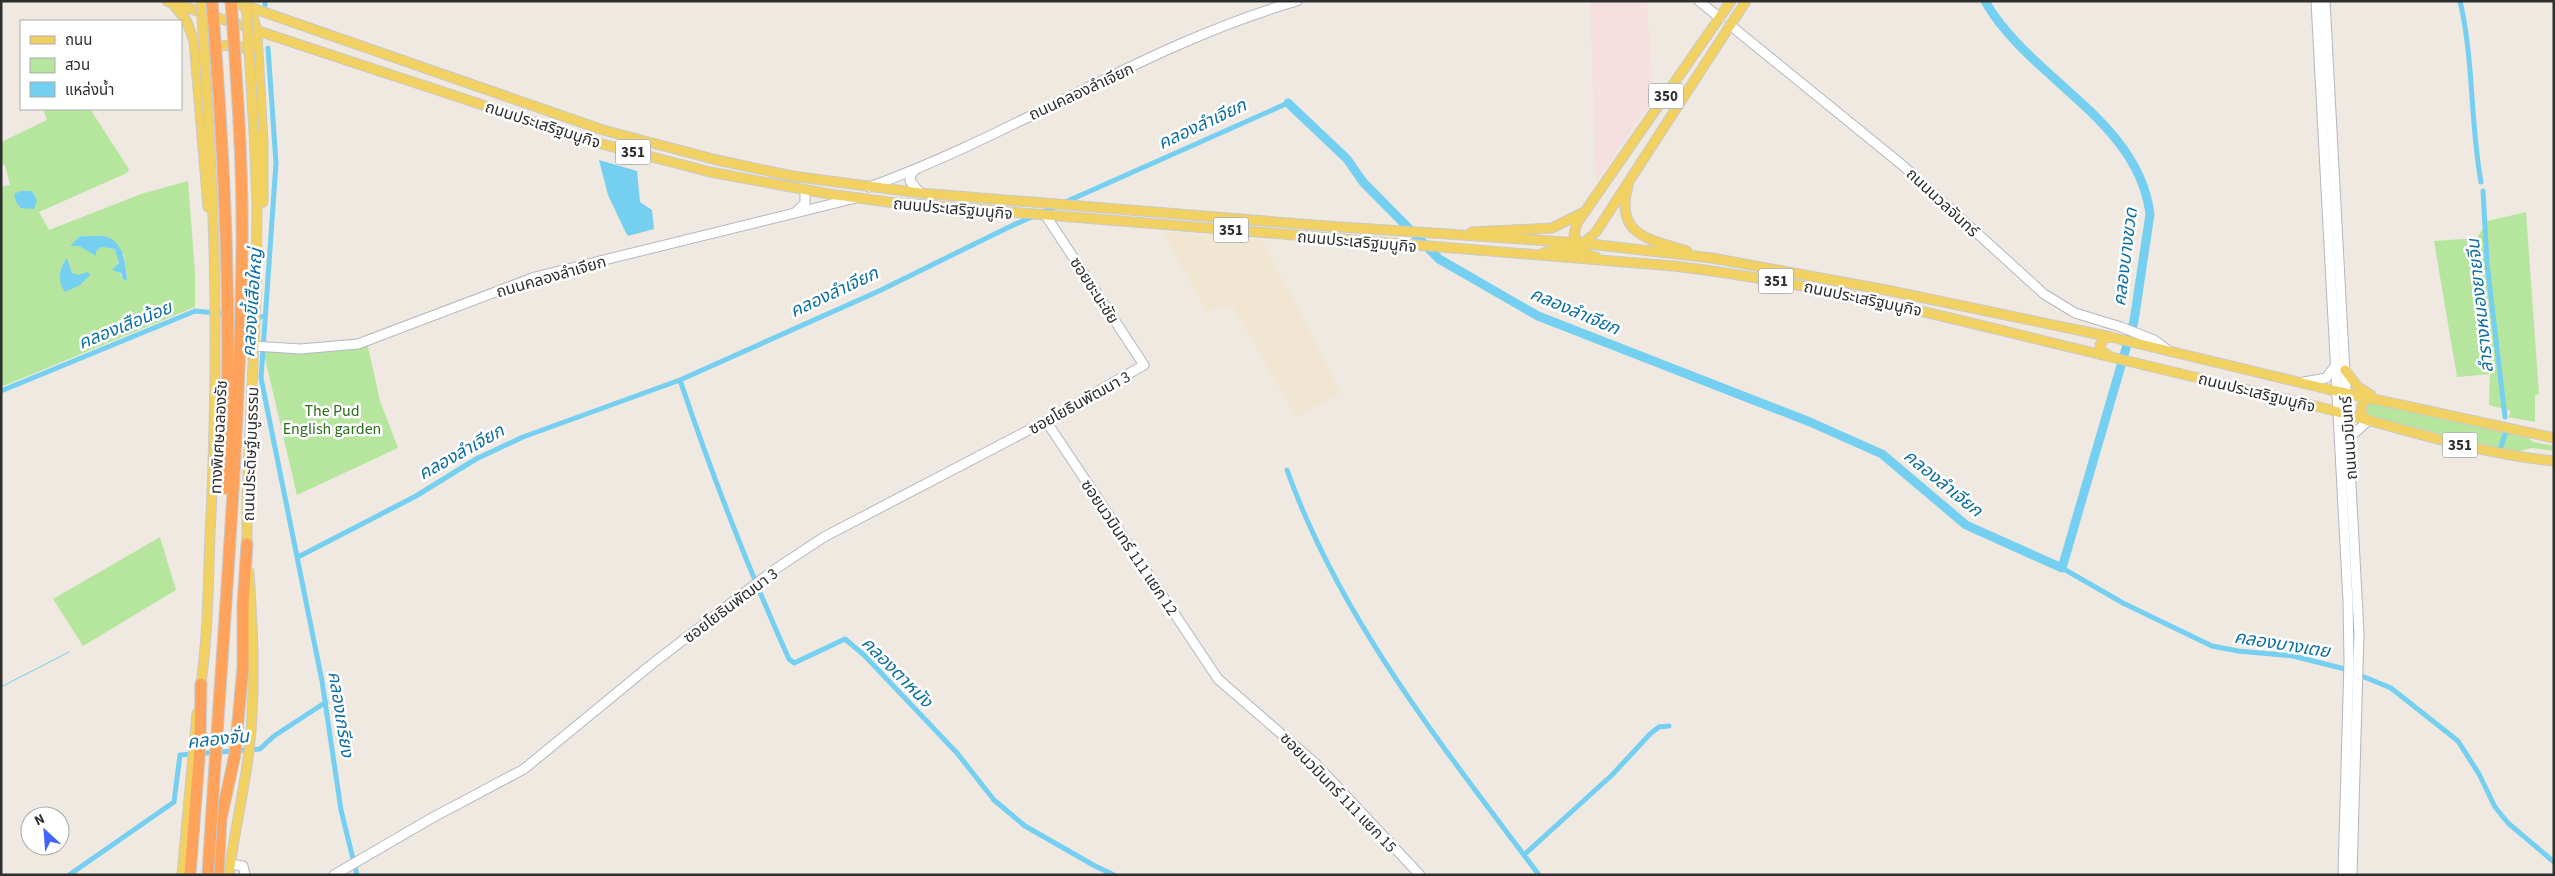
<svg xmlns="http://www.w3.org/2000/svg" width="2555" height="876" viewBox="0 0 2555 876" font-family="'Source Sans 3','Noto Sans Thai',sans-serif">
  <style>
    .education { fill: #f0e6d1 }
    .medical { fill: #f5dfe0 }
    .green { fill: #b6e59e; fill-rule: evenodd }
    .water { fill: #75cff0 }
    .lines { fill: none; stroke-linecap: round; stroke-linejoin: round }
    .stream { stroke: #75cff0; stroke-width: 1 }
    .canal { stroke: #75cff0; stroke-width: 5 }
    .river { stroke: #75cff0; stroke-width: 9 }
    .secondary-casing { stroke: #b4b7c1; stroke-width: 11 }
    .primary-casing { stroke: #c9c9c9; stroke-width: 11 }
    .highway-casing { stroke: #c9c9c9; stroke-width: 13 }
    .secondary { stroke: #fff; stroke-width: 9 }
    .primary { stroke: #f2d163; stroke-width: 9 }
    .highway { stroke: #ffa35c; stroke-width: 11 }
    .primary-bridge-casing { stroke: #c9c9c9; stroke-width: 11; stroke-linecap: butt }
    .highway-bridge-casing { stroke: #c9c9c9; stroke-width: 13; stroke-linecap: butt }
    .primary-bridge { stroke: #f2d163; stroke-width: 9 }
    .highway-bridge { stroke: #ffa35c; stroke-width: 11 }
    .labels { text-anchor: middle; stroke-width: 5; stroke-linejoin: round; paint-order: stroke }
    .shield { fill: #fff; stroke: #6d6d6d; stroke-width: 1 }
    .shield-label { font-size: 15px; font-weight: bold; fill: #2e2e2e }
    .street-label { font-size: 16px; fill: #2e2e2e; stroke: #fff }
    .park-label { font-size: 16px; fill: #2c6e1b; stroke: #fff }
    .water-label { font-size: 18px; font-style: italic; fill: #0d6fa3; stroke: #fff }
  </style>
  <rect width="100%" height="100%" fill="#efe9e1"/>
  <path class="education" d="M1163 232 1262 239 1341 393 1296 417 1232 305 1206 311Z"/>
  <path class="medical" d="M1590 1H1647L1653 99 1596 181Z"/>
  <path class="green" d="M43 109H90L129 169 127 173 39 212 49 230 141 194 188 181 195 272V307L1 387V187L10 185 5 165 1 164V142L47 120ZM80 236H100L124 255 127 275 123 279 118 271V254L115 249 101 247 95 251 96 255 79 246 71 245Z
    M2526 212 2539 394 2535 395V422L2508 417 2511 411 2489 405 2490 374 2457 377 2434 241 2477 238 2488 221Z
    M367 342 380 401 398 448 297 495 263 350Z
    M2366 402 2521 432 2533 442 2554 446V451L2532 448 2516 452 2367 416 2364 404Z
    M160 537 176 590 83 646 53 599Z"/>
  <path class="water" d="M599 160 637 171 640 202 652 210 654 229 628 236 625 231 608 195Z
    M21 191H32L37 200 34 209 21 208 16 202 14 194Z
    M80 236C87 237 94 235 101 236 123 237 126 263 127 281L123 279 121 273 112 270 119 263 115 249 101 247 96 251V256L79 246H70Z
    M67 258 72 273 78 275 88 272 90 275 80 285 65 292C57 282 59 268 67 258Z"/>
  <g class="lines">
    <path class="stream" d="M1 687 69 652"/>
    <path class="canal" d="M265 1V5
      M2460 1C2474 61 2470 122 2481 182
      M268 48 276 163 261 378 322 681 341 810 357 875
      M2483 191 2487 263 2505 417
      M241 315 265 317
      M680 380C712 475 748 568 789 659L794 663 845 639 864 655 957 753 994 800 1025 826 1095 866 1114 875
      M1 391 195 311 228 314
      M2501 447 2506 431
      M1287 470C1341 621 1444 748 1539 875
      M298 557 416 496 476 459 523 437 680 380 879 291 1007 228 1288 103
      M2062 568 2123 603 2212 646 2238 651 2293 656 2349 670
      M2357 674 2391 688 2458 741 2479 774 2495 807 2508 823 2554 862
      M1524 855 1612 775 1650 734 1659 727 1669 726
      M69 875 174 802 180 755 260 749 274 736 326 702"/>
    <path class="river" d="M1288 103 1347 159 1363 182 1439 259 1538 316 1810 422 1882 454 1966 525 2062 568 2134 321 2150 214C2138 119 2029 79 1985 1"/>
    <defs>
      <path id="secondary" d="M1699 1 1720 18
        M2316 1 2348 601 2349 661 2343 875
        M2325 1 2359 633 2352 875
        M1730 25 1901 164 2044 294 2075 313 2121 327 2154 340 2169 351
        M916 169 911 174 910 181 920 193
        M869 187C1015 135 1147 44 1297 1
        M796 212 805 203V190
        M254 346 300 349 358 344 535 277 856 198
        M2304 382 2326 378 2336 365
        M1046 421 1218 679 1316 764 1420 875
        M2349 438 2368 421
        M230 864 243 866 245 875
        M334 875 430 819 524 769 652 664 774 570 824 537 1046 421 1144 365 1046 216"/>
      <path id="primary" d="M167 1 598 143 710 172 829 194 888 202 1674 266C1807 282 1936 314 2065 346 2147 366 2229 385 2311 405 2392 425 2471 453 2554 461
        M232 1 603 130 717 160 792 176 920 193 1326 226 1581 243 1712 258 1886 290 2111 337 2327 389 2554 438
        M173 4 186 20 194 41 208 207
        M244 7 253 17 257 31 263 144V202
        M200 58C212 43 238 41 253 53
        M1628 186C1614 235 1650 240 1687 251
        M1472 232 1552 228 1582 213
        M1543 253 1576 244
        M1560 256 1575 251 1596 232 1746 1
        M1596 257C1582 255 1579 245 1574 234L1577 223 1731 1
        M2108 355 2101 351 2100 345 2105 338 2111 337
        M2345 370 2358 387 2371 395
        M2368 421C2361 415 2359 410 2364 401L2373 398
        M247 549V494L256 300 257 204 254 132
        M200 690C208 639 208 587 210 535 217 400 217 264 209 129
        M182 875 197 713
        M229 875C234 833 244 792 249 751 256 691 253 632 249 572"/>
      <path id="highway" d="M190 875 200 746 201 684
        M218 875 221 819 235 754 243 667V605L247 544"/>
    </defs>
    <use href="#secondary" class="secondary-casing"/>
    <use href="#primary" class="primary-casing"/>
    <use href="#highway" class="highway-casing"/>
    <use href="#secondary" class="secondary"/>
    <use href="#primary" class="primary"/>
    <use href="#highway" class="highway"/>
    <defs>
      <path id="primary-bridge" d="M201 1 209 129
        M246 1 254 132"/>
      <path id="highway-bridge" d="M212 1C225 163 233 327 224 489
        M208 875C220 666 240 456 242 247 243 165 237 83 231 1"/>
    </defs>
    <use href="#primary-bridge" class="primary-bridge-casing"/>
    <use href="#highway-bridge" class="highway-bridge-casing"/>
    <use href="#primary-bridge" class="primary-bridge"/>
    <use href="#highway-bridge" class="highway-bridge"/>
  </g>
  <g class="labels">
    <g class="shield">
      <rect x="1648.5" y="83.5" width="35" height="25" rx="4"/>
      <rect x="615.5" y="139.5" width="35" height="25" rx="4"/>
      <rect x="1213.5" y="217.5" width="35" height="25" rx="4"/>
      <rect x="1758.5" y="268.5" width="35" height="25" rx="4"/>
      <rect x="2442.5" y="432.5" width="35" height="25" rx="4"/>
    </g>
    <g class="shield-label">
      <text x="1666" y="101">350</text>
      <text x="633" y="157">351</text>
      <text x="1231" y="235">351</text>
      <text x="1776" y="286">351</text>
      <text x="2460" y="450">351</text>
    </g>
    <g class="street-label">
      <text transform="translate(1081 91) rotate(-25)" y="6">ถนนคลองลำเจียก</text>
      <text transform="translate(543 124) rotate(18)" y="6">ถนนประเสริฐมนูกิจ</text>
      <text transform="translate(1943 202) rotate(43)" y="6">ถนนนวลจันทร์</text>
      <text transform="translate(953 208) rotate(5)" y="6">ถนนประเสริฐมนูกิจ</text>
      <text transform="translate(1357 241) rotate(5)" y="6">ถนนประเสริฐมนูกิจ</text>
      <text transform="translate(551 276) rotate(-16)" y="6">ถนนคลองลำเจียก</text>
      <text transform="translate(1095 290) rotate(57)" y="6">ซอยชะนะชัย</text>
      <text transform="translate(1863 298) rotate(12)" y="6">ถนนประเสริฐมนูกิจ</text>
      <text transform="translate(2257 392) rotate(14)" y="6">ถนนประเสริฐมนูกิจ</text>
      <text transform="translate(1079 402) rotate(-29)" y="6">ซอยโยธินพัฒนา 3</text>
      <text transform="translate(218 437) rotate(-87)" y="6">ทางพิเศษฉลองรัช</text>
      <text transform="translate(2348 438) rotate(-94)" y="6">ถนนนวมินทร์</text>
      <text transform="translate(250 454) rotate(-88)" y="6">ถนนประดิษฐ์มนูธรรม</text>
      <text transform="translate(1130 547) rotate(56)" y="6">ซอยนวมินทร์ 111 แยก 12</text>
      <text transform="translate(730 605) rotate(-37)" y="6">ซอยโยธินพัฒนา 3</text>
      <text transform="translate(1339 792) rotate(46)" y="6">ซอยนวมินทร์ 111 แยก 15</text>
    </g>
    <g class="park-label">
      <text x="332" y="416">The Pud<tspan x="332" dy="18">English garden</tspan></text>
    </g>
    <g class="water-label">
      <text transform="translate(1202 124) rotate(-25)" y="6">คลองลำเจียก</text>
      <text transform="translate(2125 257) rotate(-83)" y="6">คลองบางขวด</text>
      <text transform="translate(834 292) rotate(-25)" y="6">คลองลำเจียก</text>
      <text transform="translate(252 303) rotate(-86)" y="6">คลองขี้เสือใหญ่</text>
      <text transform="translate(2480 306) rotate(-96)" y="6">ลำรางหนองยายจีน</text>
      <text transform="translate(1575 311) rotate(23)" y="6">คลองลำเจียก</text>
      <text transform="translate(125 325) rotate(-22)" y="6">คลองเสือน้อย</text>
      <text transform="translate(461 452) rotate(-29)" y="6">คลองลำเจียก</text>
      <text transform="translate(1943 483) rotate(39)" y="6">คลองลำเจียก</text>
      <text transform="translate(2282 644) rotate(9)" y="6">คลองบางเตย</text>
      <text transform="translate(897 672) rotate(45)" y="6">คลองตาหนัง</text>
      <text transform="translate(341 714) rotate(81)" y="6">คลองเกรียง</text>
      <text transform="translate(218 739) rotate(-6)" y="6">คลองจั่น</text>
    </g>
  </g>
  <rect width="2555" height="876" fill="none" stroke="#2e2e2e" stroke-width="5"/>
  <rect x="20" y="20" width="162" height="90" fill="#ffffff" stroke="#ababab"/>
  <rect x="30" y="36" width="25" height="8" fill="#f2d163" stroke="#ababab"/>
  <text x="65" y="45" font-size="15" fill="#2e2e2e">ถนน</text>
  <rect x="30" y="58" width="25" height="15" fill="#b6e59e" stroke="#ababab"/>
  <text x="65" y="70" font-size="15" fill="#2e2e2e">สวน</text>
  <rect x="30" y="82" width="25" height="15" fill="#75cff0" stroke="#ababab"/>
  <text x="65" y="95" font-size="15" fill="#2e2e2e">แหล่งน้ำ</text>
  <g transform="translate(45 831) rotate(334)"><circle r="24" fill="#ffffff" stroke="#ababab"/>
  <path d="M0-4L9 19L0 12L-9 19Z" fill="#4264fb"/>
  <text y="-8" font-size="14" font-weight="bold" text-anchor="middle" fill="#2e2e2e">N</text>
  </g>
</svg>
